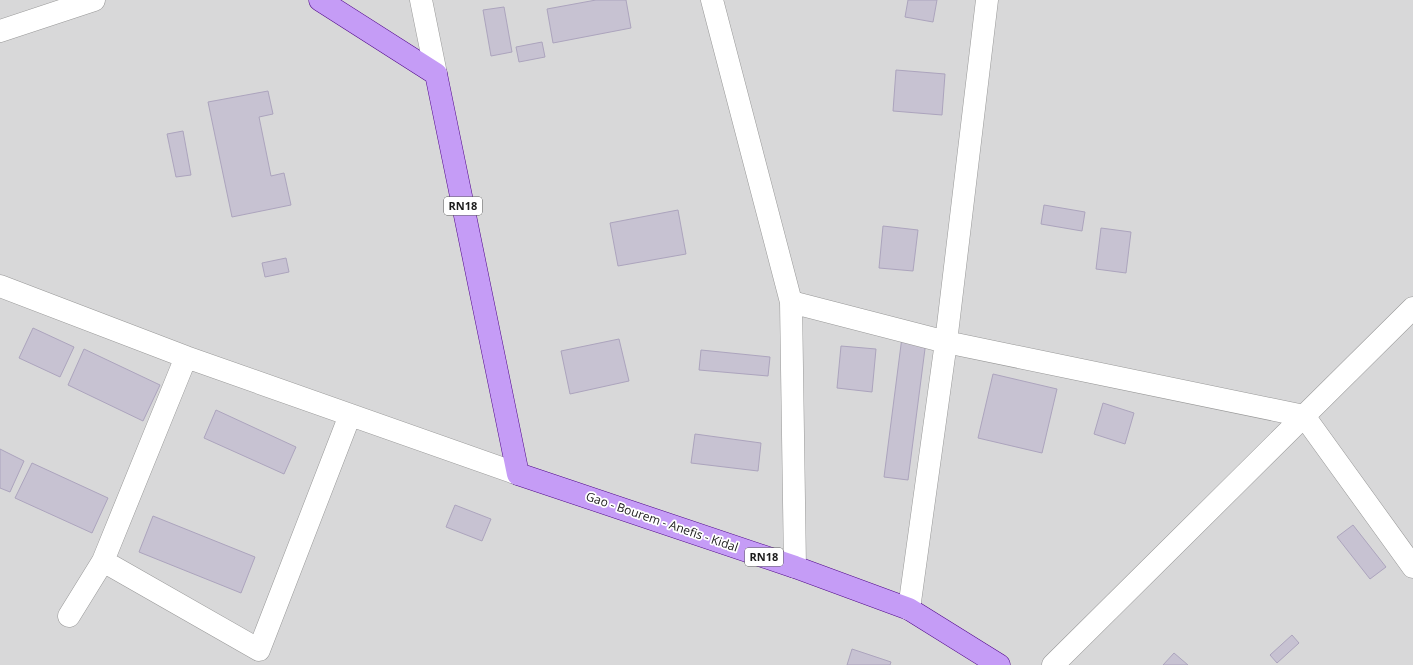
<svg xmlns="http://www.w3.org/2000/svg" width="1413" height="665" viewBox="0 0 1413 665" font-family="'Open Sans',sans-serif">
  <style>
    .residential { fill: #d8d8d9 }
    .building { fill: #c7c2d2; stroke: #aca4bd }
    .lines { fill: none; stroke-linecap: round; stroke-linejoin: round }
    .street-casing { stroke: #989898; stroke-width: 23 }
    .primary-casing { stroke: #50088a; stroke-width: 23 }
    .street { stroke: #fff; stroke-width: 22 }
    .primary { stroke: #c59cf6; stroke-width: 22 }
    .labels { text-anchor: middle; stroke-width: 3.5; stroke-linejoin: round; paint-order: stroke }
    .shield { fill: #fff; stroke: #5f5f5f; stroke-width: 1 }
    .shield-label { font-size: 11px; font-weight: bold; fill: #1b1b1b }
    .street-label { font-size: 12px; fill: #1b1b1b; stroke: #fff }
  </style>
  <rect width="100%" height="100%" fill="#e7e1ec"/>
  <path class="residential" d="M0 0H1413V665H0Z"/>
  <path class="building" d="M596 0H626L631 28 553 43 547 9Z
    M908 0H937L933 22 905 17Z
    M504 7 512 52 491 56 483 10Z
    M542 42 545 57 519 62 516 47Z
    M896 70 945 74 942 115 893 111Z
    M268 91 273 114 259 117 271 176 284 173 291 205 232 217 208 102Z
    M183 131 191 175 176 177 167 134Z
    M1044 205 1085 212 1082 231 1041 224Z
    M678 210 686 254 618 266 610 223Z
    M883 226 918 230 913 271 879 268Z
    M1101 228 1131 232 1126 273 1096 269Z
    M286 258 289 272 265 277 262 263Z
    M33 328 74 347 60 377 19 358Z
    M902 337 926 341 908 480 884 477Z
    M619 339 629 381 570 394 561 351Z
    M841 346 876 349 872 392 837 388Z
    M84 349 160 385 143 421 68 385Z
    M701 350 770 357 768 376 699 370Z
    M993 374 1057 389 1042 453 978 438Z
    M1103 403 1134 413 1125 444 1094 434Z
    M216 410 296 447 284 474 204 438Z
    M695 434 761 443 758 471 691 463Z
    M0 449 24 461 10 492 0 488Z
    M32 463 108 498 92 533 15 498Z
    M455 505 491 519 482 541 446 527Z
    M153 516 255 557 241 593 139 552Z
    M1353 525 1386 567 1370 579 1337 537Z
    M1292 635 1299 643 1277 663 1270 655Z
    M852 649 891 662 890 665H847Z
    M1174 653 1188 665H1163Z"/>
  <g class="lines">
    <defs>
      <path id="street" d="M421 0 436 74
        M712 0 791 302 795 567
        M0 31 94 0
        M0 286 186 357 518 474
        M791 302 946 342 1304 416 1413 567
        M103 561 259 650 350 415
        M909 609 946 342 987 0
        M69 616 103 561 186 357
        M1053 665 1413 308"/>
      <path id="primary" d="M320 0 436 74 518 474 795 567 909 609 999 665"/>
    </defs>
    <use href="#street" class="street-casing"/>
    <use href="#primary" class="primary-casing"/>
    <use href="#street" class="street"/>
    <use href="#primary" class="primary"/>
  </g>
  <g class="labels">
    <g class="shield">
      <rect x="444" y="197" width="38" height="18" rx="3"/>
      <rect x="745" y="548" width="38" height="18" rx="3"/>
    </g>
    <g class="shield-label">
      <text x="463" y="210">RN18</text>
      <text x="764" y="561">RN18</text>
    </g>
    <g class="street-label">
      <text transform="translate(662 522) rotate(19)" y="4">Gao - Bourem - Anefis - Kidal</text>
    </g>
  </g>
</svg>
